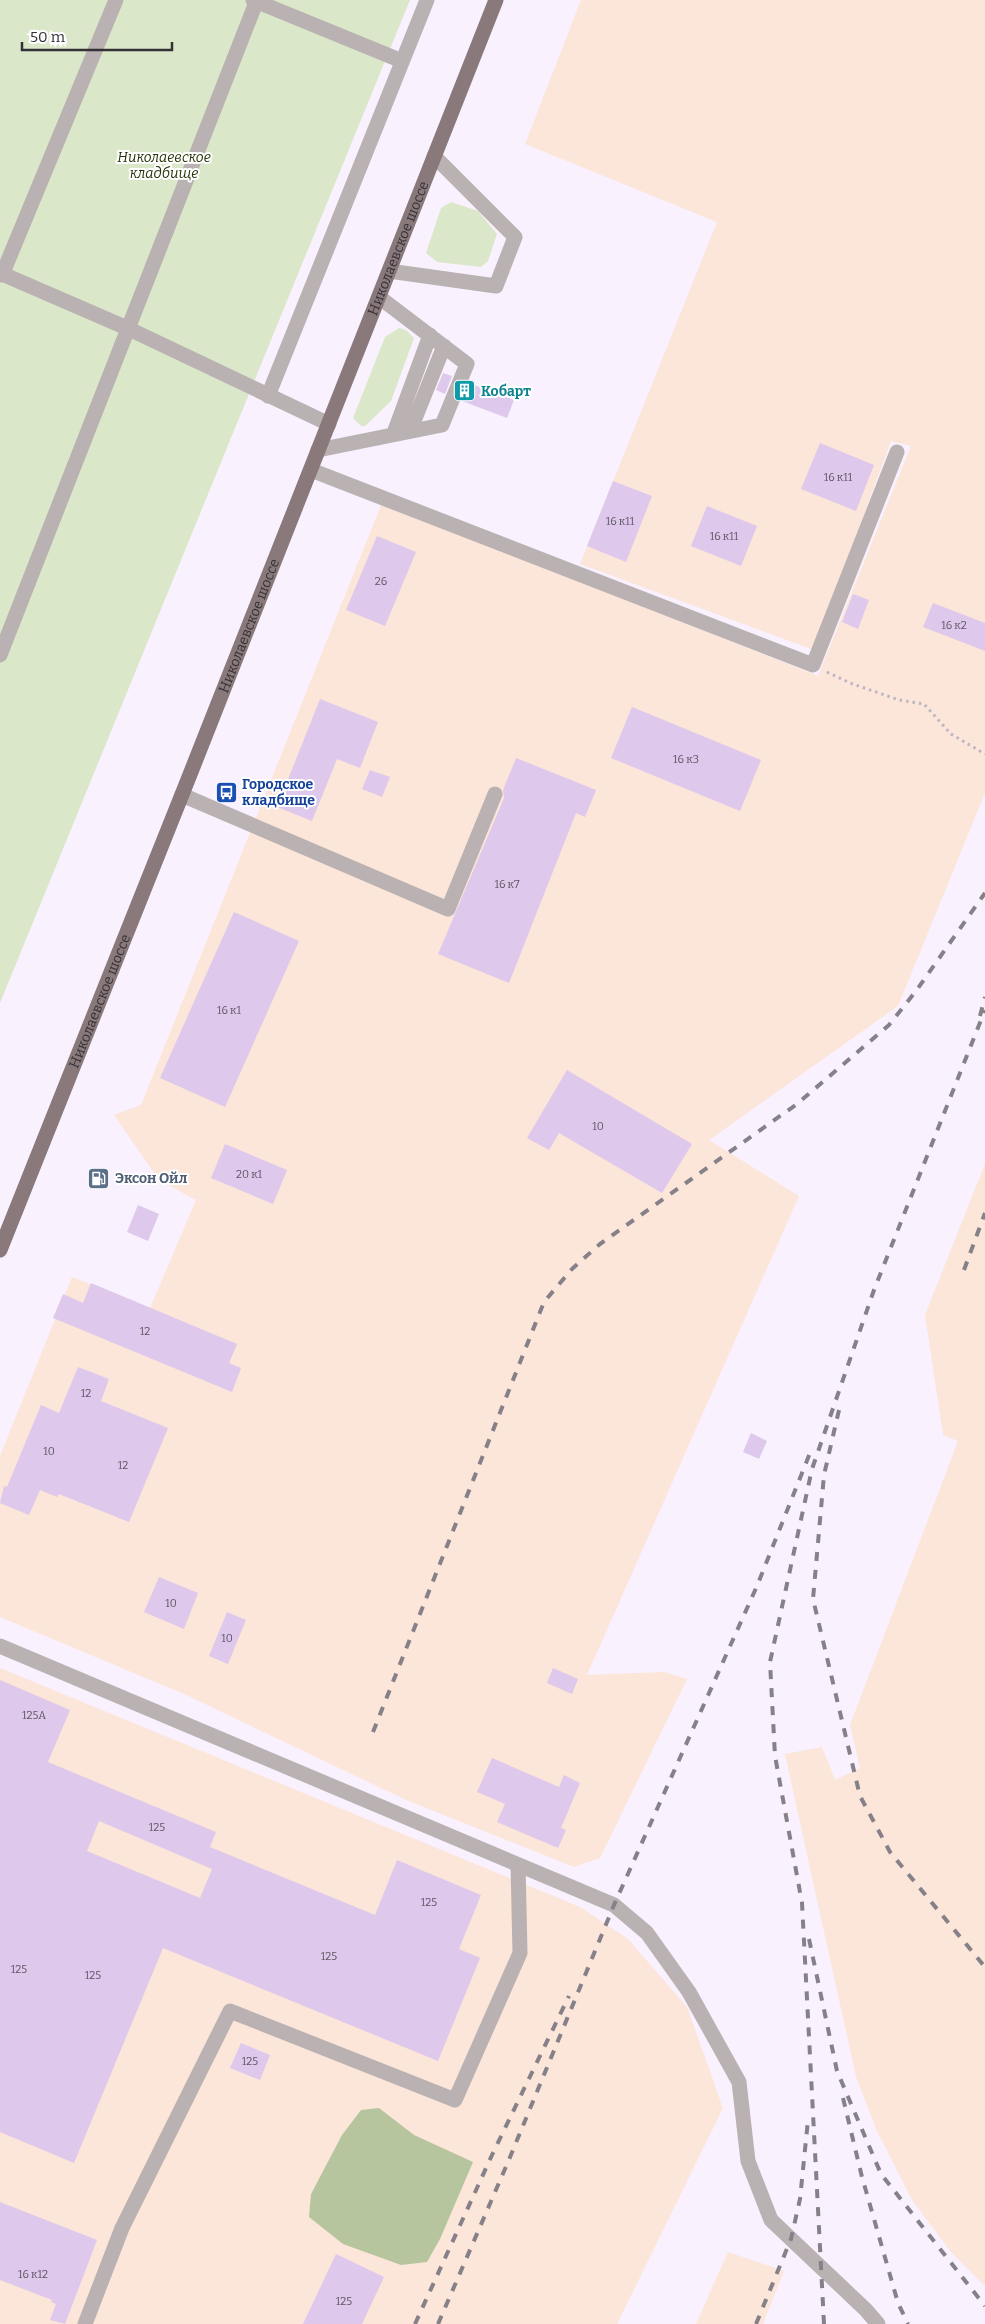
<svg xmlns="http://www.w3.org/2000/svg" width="985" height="2324" viewBox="0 0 985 2324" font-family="Bitter,serif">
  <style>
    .industrial { fill: #fce5d9 }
    .green { fill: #dbe7c9 }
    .forest { fill: #b6c59e }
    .building { fill: #dec8ec; fill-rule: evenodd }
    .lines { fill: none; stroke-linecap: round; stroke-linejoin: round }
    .path { stroke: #bcb6c1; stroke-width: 3; stroke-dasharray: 2.5 4; stroke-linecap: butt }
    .minor { stroke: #bab1b2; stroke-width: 15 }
    .major { stroke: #89797b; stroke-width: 15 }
    .rail { stroke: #868089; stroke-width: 4; stroke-dasharray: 9 9; stroke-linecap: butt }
    .labels { text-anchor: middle; stroke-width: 4; stroke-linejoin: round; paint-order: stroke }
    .number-label { font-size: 11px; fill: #5e5664 }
    .park-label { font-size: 14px; font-style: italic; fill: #283508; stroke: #fff }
    .street-label { font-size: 14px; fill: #333036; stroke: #fff }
    .culture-label { font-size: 14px; font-weight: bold; fill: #0d838f; stroke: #fff; text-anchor: start }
    .transit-label { font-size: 14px; font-weight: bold; fill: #164399; stroke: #fff; text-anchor: start }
    .service-label { font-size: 14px; font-weight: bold; fill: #4e5e75; stroke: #fff; text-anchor: start }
  </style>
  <rect width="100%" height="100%" fill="#f9f1fe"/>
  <path class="industrial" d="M581 0H985V793L898 1006 709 1140 799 1196 587 1675 664 1672 687 1679 600 1858 574 1867 404 1799 184 1694 0 1617V1456L72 1277 150 1308 196 1200 159 1180 114 1115 141 1105 382 503 818 676 911 446 891 441 814 650 580 564 717 222 525 144Z
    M985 1164V2286L951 2252 912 2200 877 2131 856 2077 785 1754 822 1747 835 1780 860 1768 850 1725 958 1441 943 1435 925 1315Z
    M0 1668 580 1907 628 1939 687 2007 723 2108 617 2324H0Z
    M728 2252 784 2271 763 2324H696Z"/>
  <path class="green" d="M0 0H410L0 1003Z
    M451 202 478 211 497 234 488 261 481 267 437 262 426 253 441 208Z
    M399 328 406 330 414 338 391 401 365 426H361L353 418 385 337Z"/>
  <path class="forest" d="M379 2108 414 2135 473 2162 440 2239 427 2262 401 2265 343 2244 309 2217 311 2194 342 2135 361 2110Z"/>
  <path class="building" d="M443 373 452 376 445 394 436 390Z
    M469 383 514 400 507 418 462 401Z
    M820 443 874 465 856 511 801 489Z
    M613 481 652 496 626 562 587 546Z
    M707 506 757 526 741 566 691 546Z
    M377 536 416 552 385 626 346 610Z
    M853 594 869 600 858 629 842 622Z
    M933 603 985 623V651L923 627Z
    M320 699 378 722 360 768 337 759 312 821 277 807Z
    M632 707 761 760 740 811 611 758Z
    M516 758 596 790 585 817 576 813 509 983 438 954 504 798 503 790Z
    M370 770 390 777 382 797 362 789Z
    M234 912 299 941 225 1107 160 1078Z
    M567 1070 692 1144 662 1193 559 1133 549 1150 527 1138Z
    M225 1144 287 1170 273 1204 211 1178Z
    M138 1205 159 1214 148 1241 127 1232Z
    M91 1283 237 1344 229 1363 241 1368 232 1392 53 1318 63 1294 83 1303Z
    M78 1367 109 1379 101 1401 168 1428 129 1522 59 1494 57 1497 40 1490 29 1515 0 1503 4 1486 7 1487 41 1405 59 1413Z
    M751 1433 767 1441 759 1459 743 1452Z
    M159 1577 198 1593 184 1629 144 1612Z
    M227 1612 246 1620 228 1664 209 1656Z
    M553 1668 578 1679 572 1694 547 1683Z
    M0 1680 70 1710 48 1762 216 1832 210 1847 375 1915 397 1860 481 1895 459 1949 480 1958 438 2061 163 1948 74 2163 0 2132ZM99 1821 212 1869 200 1898 87 1851Z
    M492 1758 559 1787 564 1775 580 1783 561 1828 566 1830 558 1848 497 1822 505 1804 477 1792Z
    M241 2043 270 2055 260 2080 230 2068Z
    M0 2202 97 2240 65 2324 50 2320 56 2304 51 2302 52 2300 0 2280Z
    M336 2254 384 2277 362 2324H303Z"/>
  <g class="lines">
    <path class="path" d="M827 672 850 683 899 700 924 704 951 734 985 754"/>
    <path class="minor" d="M253 0 402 61
      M389 271 496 286 515 237 434 156
      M0 273 127 328 329 424
      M2 275 116 0
      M268 396 427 0
      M410 431 444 346
      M394 433 430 335
      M318 450 442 425 467 364 379 297
      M311 470 813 665 897 452
      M0 655 257 0
      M182 795 448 909 495 794
      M0 1646 614 1905 647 1933 689 1992 739 2082 748 2161 771 2220 866 2310 878 2324
      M85 2324 122 2228 230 2011 455 2100 520 1953 518 1865"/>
    <path class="major" id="s1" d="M0 1250 189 777 496 0"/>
    <path class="rail" d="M980 1016 985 997
      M964 1270 985 1213
      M839 1410 824 1475 813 1599 860 1796 890 1852 985 1967
      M373 1732 544 1302 572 1269 600 1244 797 1104 889 1025 916 991 985 893
      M809 1939 837 2071 881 2174 985 2306
      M843 2098 862 2177 898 2303 908 2324
      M415 2324 492 2155 569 1996
      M438 2324 508 2162 614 1905 757 1586 810 1453
      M756 2324 791 2239 800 2199 808 2120
      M824 2324 802 1903 775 1756 770 1662 812 1469 874 1290 985 1010"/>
  </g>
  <defs>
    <symbol id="building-square" viewBox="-11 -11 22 22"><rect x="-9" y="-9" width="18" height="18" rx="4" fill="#0f9aa8" stroke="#fff"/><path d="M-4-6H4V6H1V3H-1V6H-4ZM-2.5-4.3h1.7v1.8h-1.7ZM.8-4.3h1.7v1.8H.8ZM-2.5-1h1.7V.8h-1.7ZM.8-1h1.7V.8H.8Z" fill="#fff"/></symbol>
    <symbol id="bus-square" viewBox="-11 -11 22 22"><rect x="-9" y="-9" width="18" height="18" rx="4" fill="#1a4fb4" stroke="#fff"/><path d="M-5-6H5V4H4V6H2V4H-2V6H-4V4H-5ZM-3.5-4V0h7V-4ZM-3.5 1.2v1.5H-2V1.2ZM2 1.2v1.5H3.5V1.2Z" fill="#fff"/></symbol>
    <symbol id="fuel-square" viewBox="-11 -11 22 22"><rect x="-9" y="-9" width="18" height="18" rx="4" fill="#5c6f8a" stroke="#fff"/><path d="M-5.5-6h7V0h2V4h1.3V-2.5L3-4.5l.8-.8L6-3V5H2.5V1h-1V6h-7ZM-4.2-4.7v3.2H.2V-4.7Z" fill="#fff"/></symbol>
  </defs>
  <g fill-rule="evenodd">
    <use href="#building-square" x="452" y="378" width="25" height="25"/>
    <use href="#bus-square" x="214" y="780" width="25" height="25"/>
    <use href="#fuel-square" x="86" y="1166" width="25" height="25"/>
  </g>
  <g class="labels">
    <g class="number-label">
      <text x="838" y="481">16 к11</text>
      <text x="620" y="525">16 к11</text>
      <text x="724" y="540">16 к11</text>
      <text x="381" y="585">26</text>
      <text x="954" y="629">16 к2</text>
      <text x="686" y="763">16 к3</text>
      <text x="507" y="888">16 к7</text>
      <text x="229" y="1014">16 к1</text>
      <text x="598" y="1130">10</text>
      <text x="249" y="1178">20 к1</text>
      <text x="145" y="1335">12</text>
      <text x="86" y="1397">12</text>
      <text x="49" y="1455">10</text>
      <text x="123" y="1469">12</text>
      <text x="171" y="1607">10</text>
      <text x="227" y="1642">10</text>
      <text x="34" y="1719">125А</text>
      <text x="157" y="1831">125</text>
      <text x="429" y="1906">125</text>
      <text x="329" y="1960">125</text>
      <text x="19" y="1973">125</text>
      <text x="93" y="1979">125</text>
      <text x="250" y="2065">125</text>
      <text x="33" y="2278">16 к12</text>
      <text x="344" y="2305">125</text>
    </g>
    <g class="park-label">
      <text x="164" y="162">Николаевское<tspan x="164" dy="16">кладбище</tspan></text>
    </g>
    <g class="street-label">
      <text dy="5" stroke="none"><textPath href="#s1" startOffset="1078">Николаевское шоссе</textPath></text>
      <text dy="5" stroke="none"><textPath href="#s1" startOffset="672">Николаевское шоссе</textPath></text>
      <text dy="5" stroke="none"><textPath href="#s1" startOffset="268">Николаевское шоссе</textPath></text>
    </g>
    <g class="culture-label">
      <text x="481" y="396">Кобарт</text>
    </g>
    <g class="transit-label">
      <text x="242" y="789">Городское<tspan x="242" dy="16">кладбище</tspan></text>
    </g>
    <g class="service-label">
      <text x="115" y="1183">Эксон Ойл</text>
    </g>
  </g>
  <path d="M22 42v8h150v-8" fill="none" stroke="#333036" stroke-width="2.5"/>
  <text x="30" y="42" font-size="15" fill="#333036" stroke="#ffffff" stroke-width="4" paint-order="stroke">50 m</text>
</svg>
